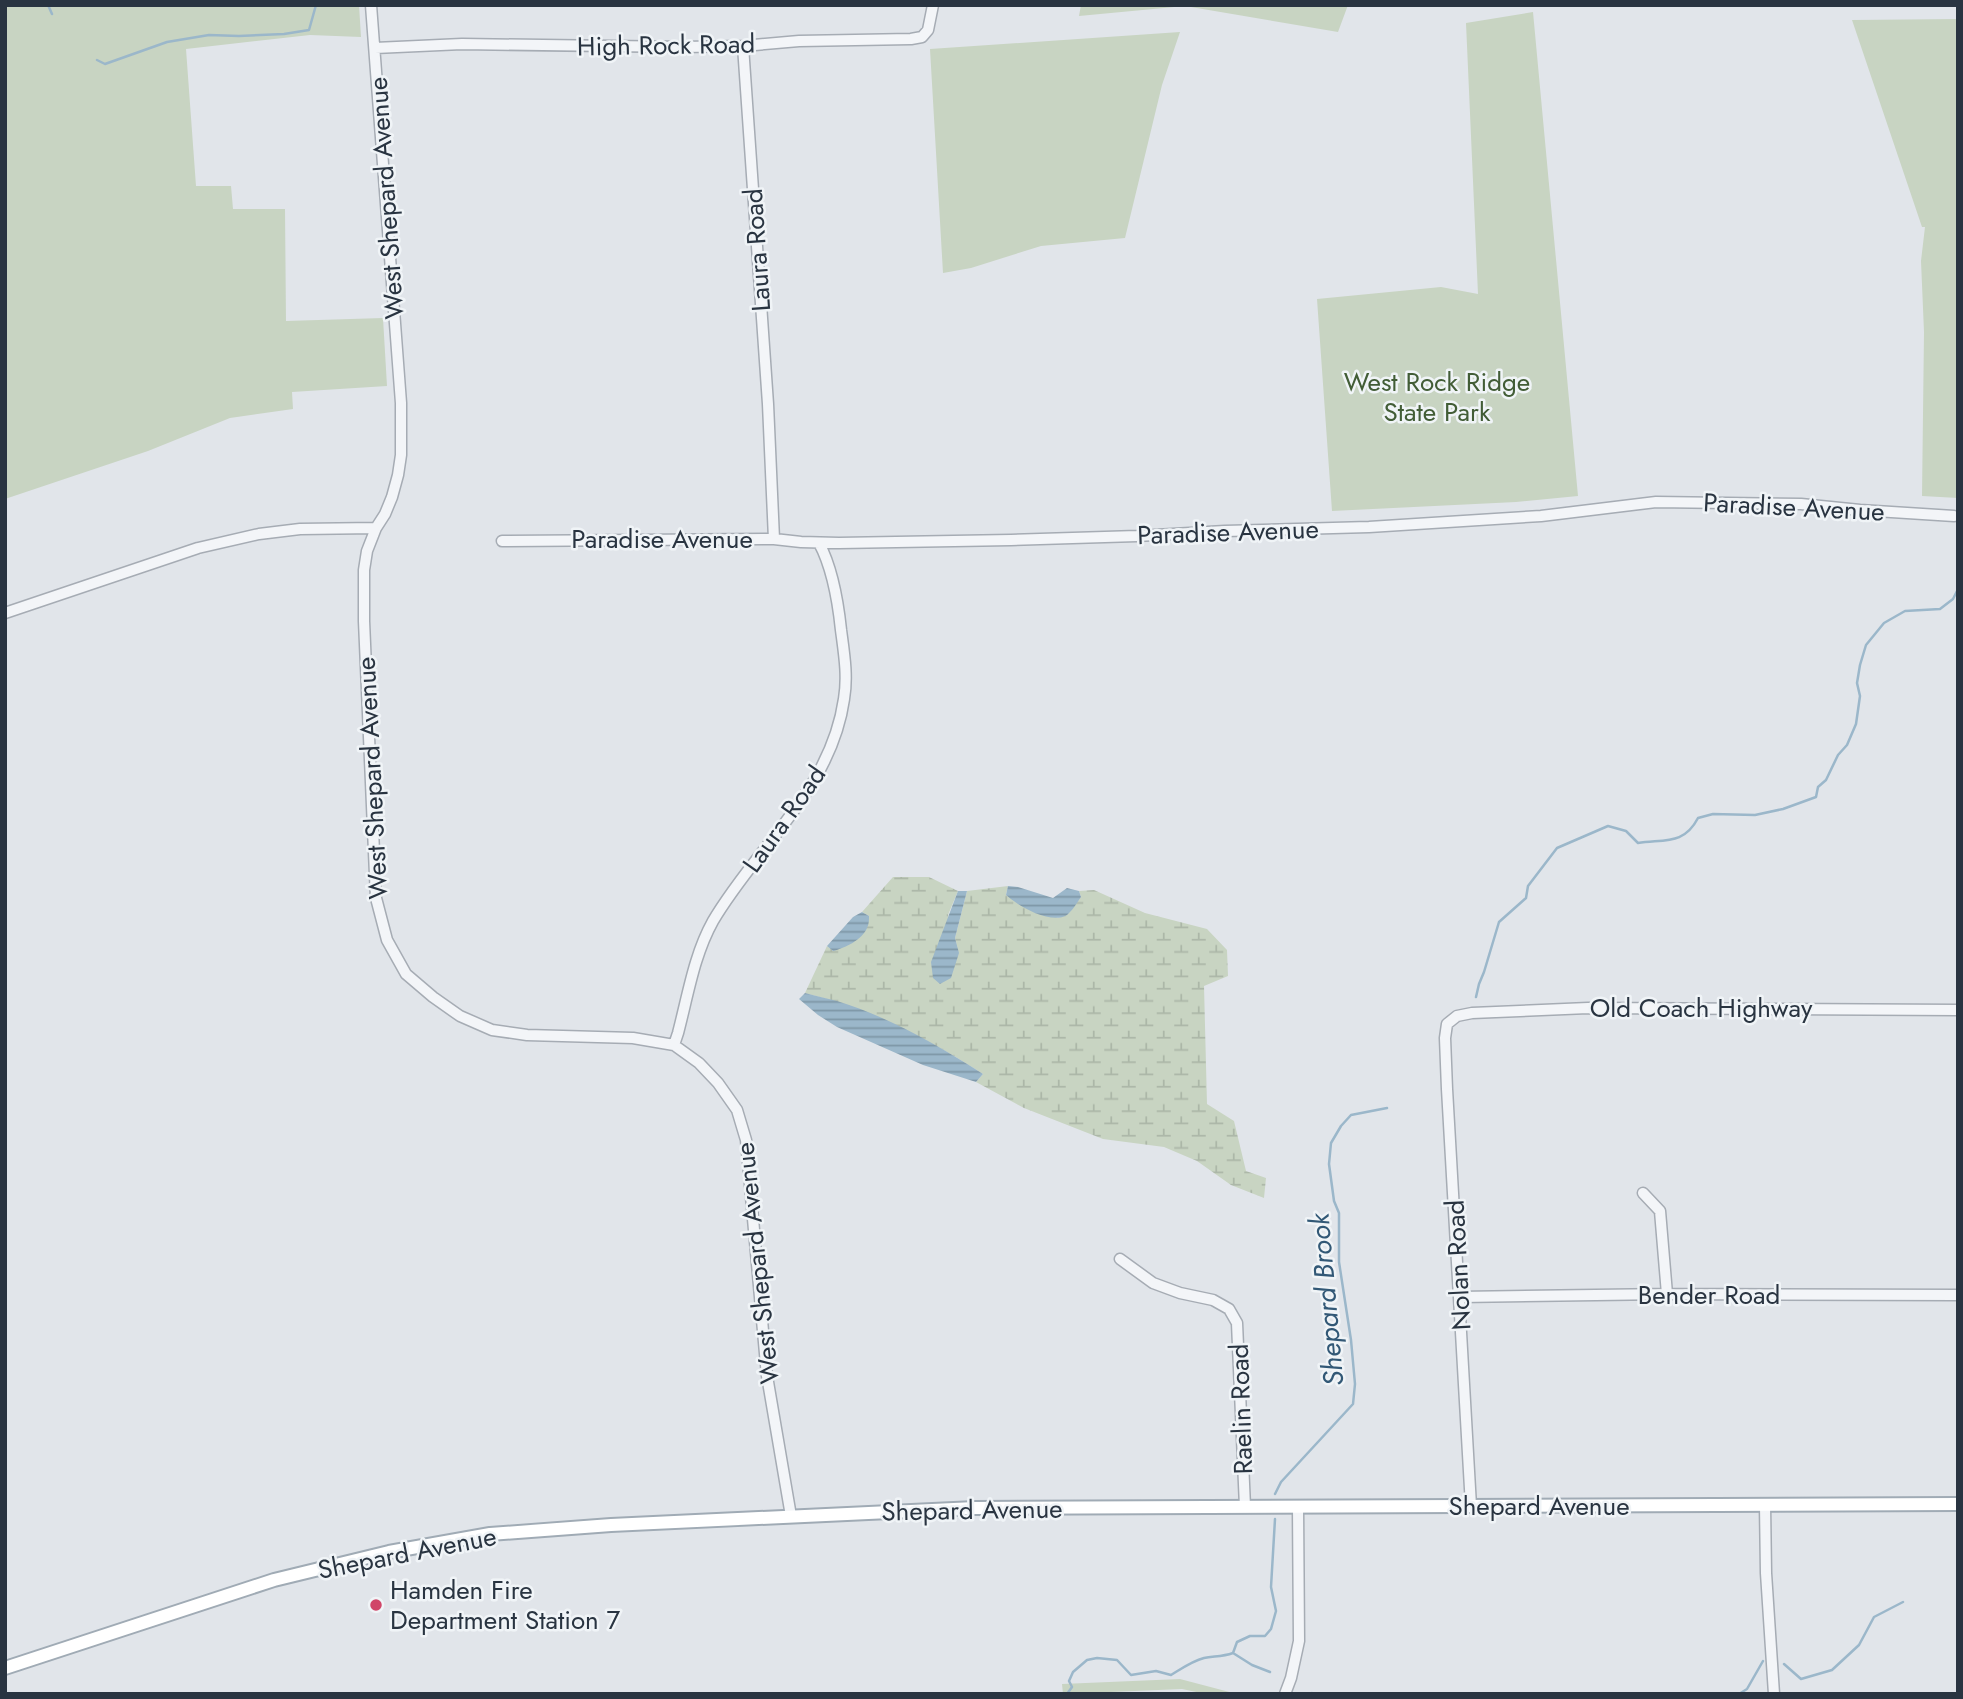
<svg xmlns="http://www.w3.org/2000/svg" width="1963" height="1699" viewBox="0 0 1963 1699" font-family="Jost,sans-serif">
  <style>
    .green { fill: #c8d4c2 }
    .wetland { fill: url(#wetland-marsh) }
    .water { fill: url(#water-rules) }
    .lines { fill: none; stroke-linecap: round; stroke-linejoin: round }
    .stream { stroke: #9bb7ca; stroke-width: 2.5 }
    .minor-casing { stroke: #a6acb4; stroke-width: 13 }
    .major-casing { stroke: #a0abb5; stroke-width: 16 }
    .minor { stroke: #f3f5f8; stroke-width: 10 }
    .major { stroke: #fff; stroke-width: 12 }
    .poi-dot { fill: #d04568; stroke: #f0f4f7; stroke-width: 2.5 }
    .labels { text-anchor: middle; stroke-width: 5; stroke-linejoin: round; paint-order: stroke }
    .street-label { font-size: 26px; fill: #293441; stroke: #f0f4f7 }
    .park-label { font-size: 26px; fill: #425d36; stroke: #f0f4f7 }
    .poi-label { font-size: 26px; fill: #293441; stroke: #f0f4f7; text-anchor: start }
    .water-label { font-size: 28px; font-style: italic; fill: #325876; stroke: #f0f4f7 }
  </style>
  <defs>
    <pattern id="wetland-marsh" width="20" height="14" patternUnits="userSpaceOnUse" patternTransform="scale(1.75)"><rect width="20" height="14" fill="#c8d4c2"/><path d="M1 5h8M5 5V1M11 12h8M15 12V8" fill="none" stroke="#acb7a8"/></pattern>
    <pattern id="water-rules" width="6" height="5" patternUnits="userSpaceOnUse" patternTransform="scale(1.75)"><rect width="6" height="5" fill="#9bb7ca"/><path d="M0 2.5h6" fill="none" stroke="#7e96a6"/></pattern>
  </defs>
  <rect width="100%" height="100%" fill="#e1e5ea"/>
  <path class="green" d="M5 5H359L361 37 310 35 186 49 196 186H231L233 209H285L286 321 383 318 387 386 292 392 293 409 230 418 148 451 5 499Z
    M1081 5H1348L1338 32 1185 6 1079 16Z
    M1533 12 1578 496 1516 502 1332 511 1317 299 1441 287 1478 294 1466 23Z
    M1958 19V498L1922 496 1924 332 1921 261 1925 227H1922L1852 20Z
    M1180 32 1162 85 1125 238 1041 246 971 268 943 273 930 49Z
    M1180 1679 1237 1694H1206L1182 1689 1063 1694 1062 1684Z"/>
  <path class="wetland" d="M893 877H929L958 891 948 915 959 953 955 938 967 891 1008 886 1006 895 1058 918 1068 914 1081 897 1079 891 1094 890 1145 913 1207 929 1227 950 1228 976 1204 986 1207 1104 1234 1121 1246 1171 1266 1178 1264 1198 1231 1185 1197 1161 1164 1147 1103 1139 1024 1108 976 1082 983 1074C927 1038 869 1009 805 993L827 946 833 951 869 916 862 912Z"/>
  <path class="water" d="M1008 886 1018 887 1053 898 1067 888 1079 891 1081 897C1077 903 1072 911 1067 915 1051 925 1018 906 1006 895Z
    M958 891H967L955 938 959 953 951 978 940 984 933 978 931 962Z
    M862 912 869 916C869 920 869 924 867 928 862 940 845 948 833 951L827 946 853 917Z
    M805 993C815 996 826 998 837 1001 889 1017 938 1045 983 1074L976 1082 923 1065 837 1027 818 1015 799 999Z"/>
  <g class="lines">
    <path class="stream" d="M48 5 52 14
      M97 60 105 64 167 42 209 35 239 36 284 34 309 30 316 5
      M1476 997 1479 984 1484 972 1499 922 1526 898 1528 886 1557 848 1608 826 1626 831 1638 843C1665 839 1684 845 1698 818L1713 814 1755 815 1783 809 1816 797 1818 787 1826 780 1838 755 1847 745 1856 724 1860 696 1857 683 1860 665 1866 645 1884 623 1905 611 1940 609 1953 599 1958 589
      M1275 1494 1281 1482 1353 1404 1355 1384 1351 1340 1339 1262V1213L1334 1201 1329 1164 1331 1143 1341 1126 1351 1115 1387 1108
      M1233 1653 1252 1665 1270 1672
      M1784 1664 1801 1679 1832 1670 1859 1645 1874 1617 1903 1602
      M1312 1693 1314 1694
      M1067 1694 1072 1687 1069 1681 1073 1672 1087 1660 1097 1658 1117 1660 1131 1675 1156 1671 1171 1675C1181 1669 1192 1661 1204 1658 1214 1656 1222 1657 1233 1653L1237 1642 1250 1636H1265L1271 1629 1276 1611 1271 1587 1275 1519
      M1739 1694 1747 1689 1763 1661"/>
    <defs>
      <path id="minor" d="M371 5 401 403V455L398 475 392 497 385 514 376 528 367 551 364 570V621L376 898 387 940 406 974 433 997 460 1016 492 1030 527 1035 633 1038 674 1045 699 1063 718 1083 737 1110 746 1140 767 1376 791 1516
        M743 46 768 404 774 539
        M375 48 462 44 683 47 743 46 799 41 911 39 922 37 928 30 933 5
        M502 541 774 539 801 542 839 543 1011 540 1137 536 1225 531 1369 527 1541 516 1656 502 1801 504 1860 510 1954 516
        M5 613 198 548 259 534 300 529 376 528
        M674 1045 678 1033C688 995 694 955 713 921 757 846 831 790 844 699 848 676 844 653 841 630 838 601 833 569 819 543
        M1643 1193 1660 1211 1667 1294
        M1120 1259 1153 1283 1180 1293 1213 1300 1229 1309 1237 1323 1245 1507
        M1460 1297 1667 1294 1958 1295
        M1765 1505 1766 1573 1774 1694
        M1471 1506 1447 1089 1445 1038 1447 1024 1457 1016 1472 1013 1588 1008 1958 1010
        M1285 1694 1291 1678 1299 1641 1298 1507"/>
      <path id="major" d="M5 1668 274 1580 389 1552 490 1534 611 1525 975 1508 1958 1504"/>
    </defs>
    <use href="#minor" class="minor-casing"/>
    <use href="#major" class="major-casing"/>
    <use href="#minor" class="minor"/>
    <use href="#major" class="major"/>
  </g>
  <circle class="poi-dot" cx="376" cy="1605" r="7"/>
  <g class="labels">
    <g class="street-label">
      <text transform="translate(666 45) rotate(-1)" y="9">High Rock Road</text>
      <text transform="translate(386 198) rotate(-94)" y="9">West Shepard Avenue</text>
      <text transform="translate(757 250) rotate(-94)" y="9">Laura Road</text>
      <text transform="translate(1794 507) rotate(3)" y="9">Paradise Avenue</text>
      <text transform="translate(1228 532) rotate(-2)" y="9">Paradise Avenue</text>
      <text x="662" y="548">Paradise Avenue</text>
      <text transform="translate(372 778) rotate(-93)" y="9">West Shepard Avenue</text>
      <text transform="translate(784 819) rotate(-55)" y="9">Laura Road</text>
      <text x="1701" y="1017">Old Coach Highway</text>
      <text transform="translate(757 1263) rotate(-96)" y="9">West Shepard Avenue</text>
      <text transform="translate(1458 1265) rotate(-93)" y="9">Nolan Road</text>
      <text x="1709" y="1304">Bender Road</text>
      <text transform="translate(1241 1409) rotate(-92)" y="9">Raelin Road</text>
      <text x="1539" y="1515">Shepard Avenue</text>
      <text transform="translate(972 1510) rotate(-1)" y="9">Shepard Avenue</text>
      <text transform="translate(407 1553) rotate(-11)" y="9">Shepard Avenue</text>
    </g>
    <g class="park-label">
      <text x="1437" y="391">West Rock Ridge<tspan x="1437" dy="30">State Park</tspan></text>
    </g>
    <g class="poi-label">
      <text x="390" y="1599">Hamden Fire<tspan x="390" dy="30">Department Station 7</tspan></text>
    </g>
    <g class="water-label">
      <text transform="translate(1326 1300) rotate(-95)" y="10">Shepard Brook</text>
    </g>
  </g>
  <rect width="1963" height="1699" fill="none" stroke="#293441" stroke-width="14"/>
</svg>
